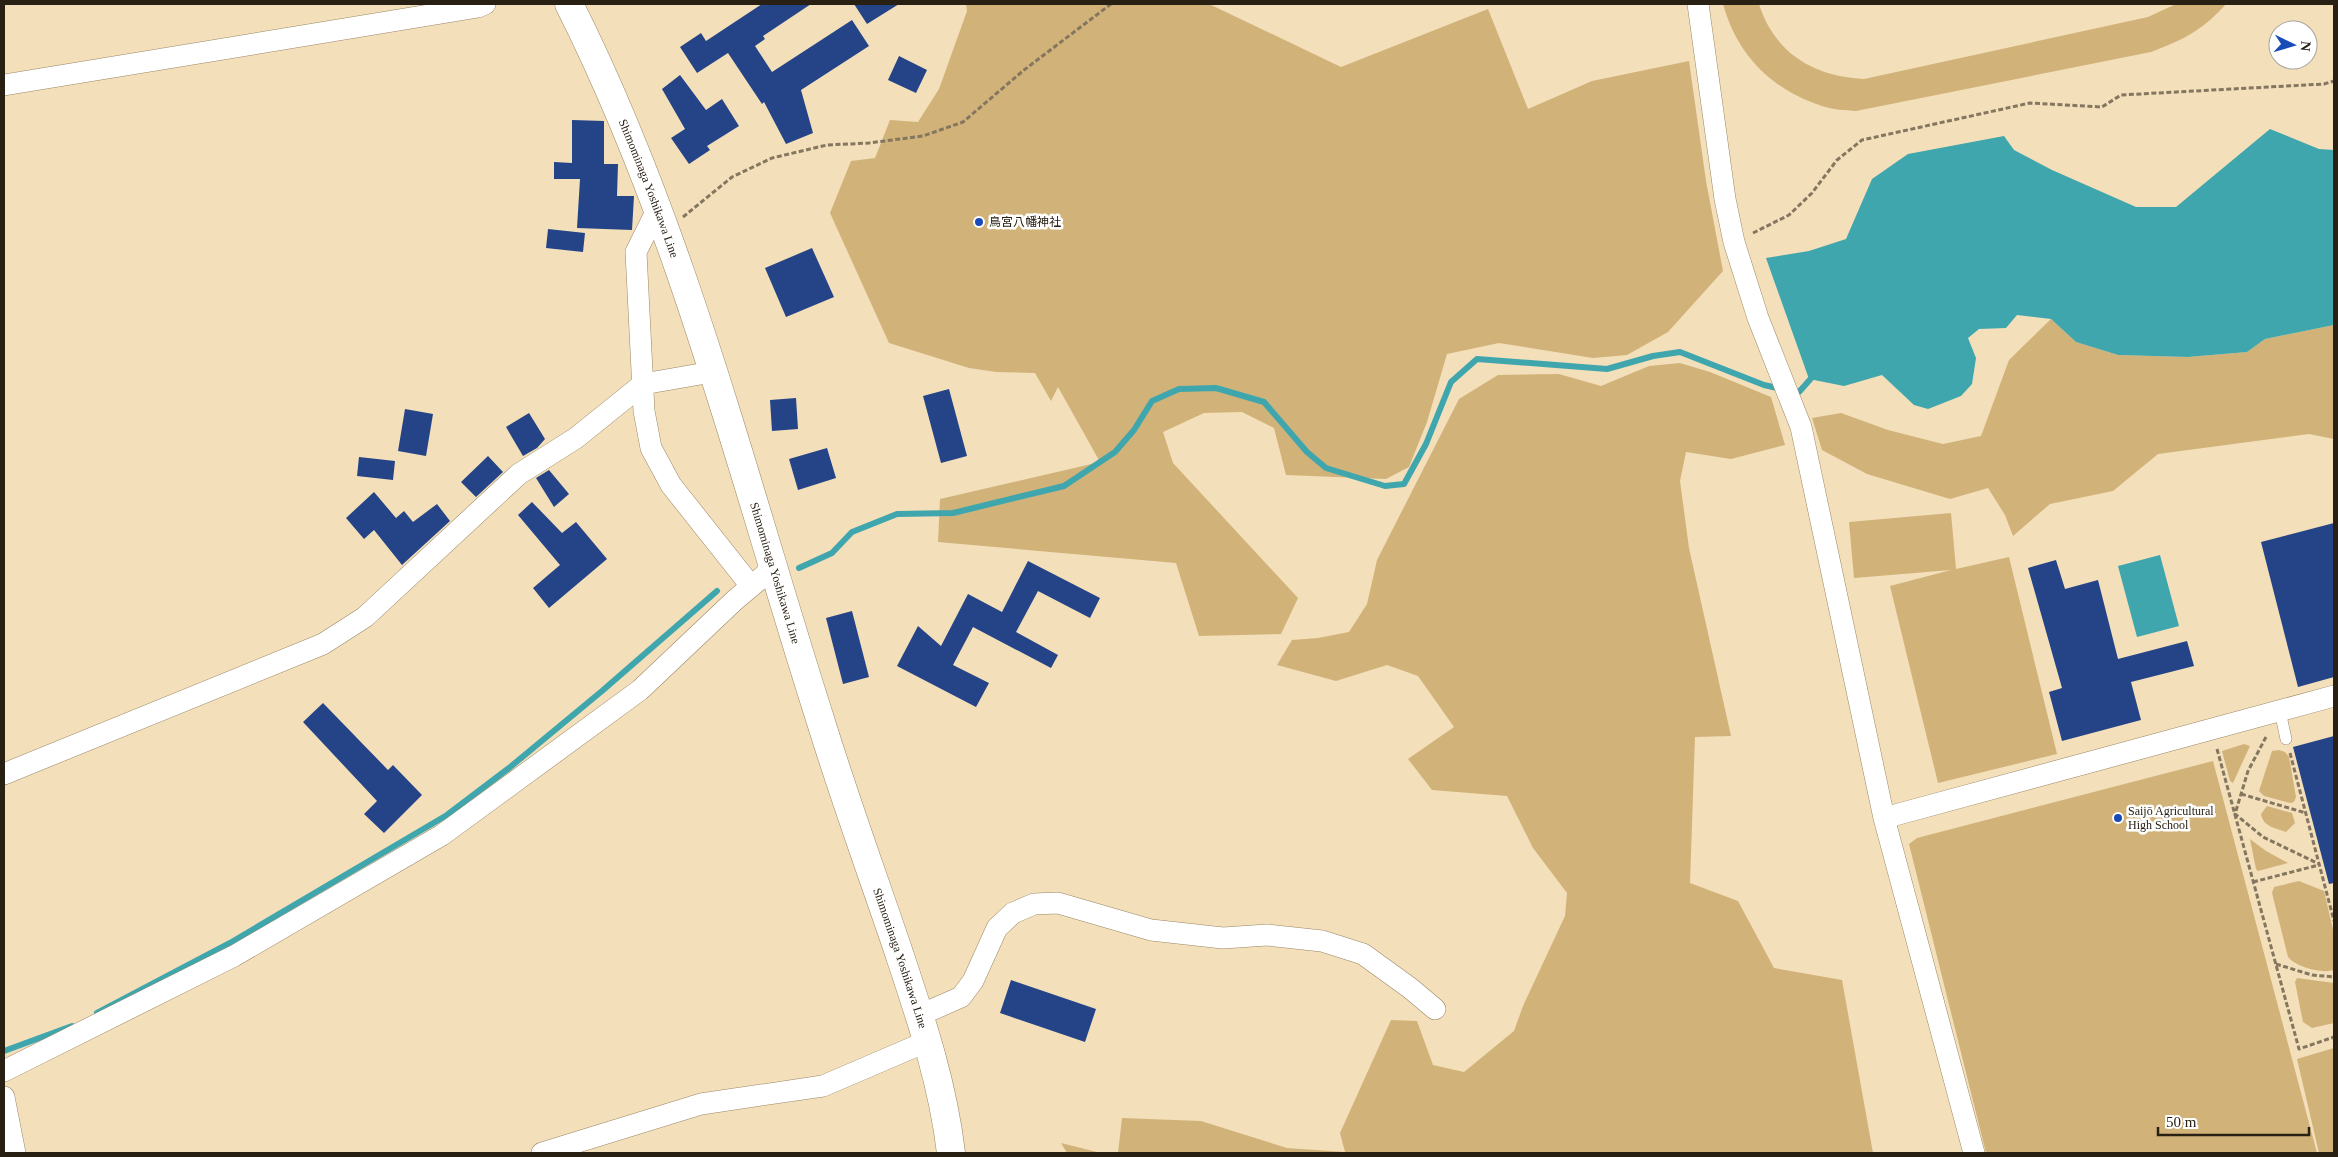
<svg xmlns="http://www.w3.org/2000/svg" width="2338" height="1157" viewBox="0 0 2338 1157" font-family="'Times New Roman','Noto Sans JP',serif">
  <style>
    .green { fill: #d1b37a }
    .water { fill: #3fa6ae }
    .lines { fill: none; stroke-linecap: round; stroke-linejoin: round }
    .stream { stroke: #3fa6ae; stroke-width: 6 }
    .building { fill: #244487 }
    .lane-casing { stroke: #9a8765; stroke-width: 12 }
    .street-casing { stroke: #9a8765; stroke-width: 22 }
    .secondary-casing { stroke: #9a8765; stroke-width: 29 }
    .path { stroke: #84765f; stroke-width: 3; stroke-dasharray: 5 2.5; stroke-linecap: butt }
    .lane { stroke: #fff; stroke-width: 11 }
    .street { stroke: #fff; stroke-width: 21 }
    .secondary { stroke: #fff; stroke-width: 28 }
    .poi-dot { fill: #184bb8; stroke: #fff; stroke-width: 2 }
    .labels { text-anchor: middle; stroke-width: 5; stroke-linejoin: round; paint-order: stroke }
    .street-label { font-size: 12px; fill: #282013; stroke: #fff }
    .poi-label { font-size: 12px; fill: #282013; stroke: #fff; text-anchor: start }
  </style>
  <rect width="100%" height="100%" fill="#f3dfba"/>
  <path class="green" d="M966 4H1209L1341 67 1488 9 1528 109 1592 81 1689 61 1706 181 1723 271 1668 332 1627 355 1593 358 1499 343 1447 354 1427 422 1409 467 1386 479 1286 475 1274 428 1242 412 1204 413 1163 432 1173 463 1298 598 1281 634 1199 636 1176 563 938 542 940 499 1100 462 1058 387 1051 401 1035 373 996 372 969 368 889 343 830 213 851 161 875 158 890 120 918 122 939 89 967 11Z
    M1723 4H1759C1775 54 1814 76 1864 79L2148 17 2176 4H2226C2203 30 2183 40 2151 52L1856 111C1845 110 1833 110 1822 106 1772 90 1737 55 1723 4Z
    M2051 319 2076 342 2118 355 2188 357 2247 352 2265 339 2334 325V439L2309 434 2158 454 2113 491 2050 504 2013 536 2005 515 1988 488 1950 499 1867 474 1822 450 1812 418 1841 413 1888 430 1943 444 1981 436 2009 360Z
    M1680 363 1710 372 1771 397 1785 445 1731 459 1686 452 1680 481 1689 548 1731 736 1695 737 1690 883 1738 901 1774 968 1842 980 1873 1153H1118L1122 1118 1201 1121 1287 1148 1345 1152 1340 1133 1391 1020 1417 1021 1433 1065 1464 1072 1514 1031 1523 1006 1565 916 1567 893 1533 848 1507 796 1432 790 1408 759 1454 727 1418 676 1387 665 1336 681 1277 665 1292 640 1318 638 1349 632 1367 604 1377 560 1459 399 1498 375 1559 374 1601 386 1649 366Z
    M1951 513 1956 569 2009 557 2057 754 1938 783 1890 586 1951 570 1854 578 1849 522Z
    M2244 744 2250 746 2233 783 2230 781 2222 751Z
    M2279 750 2285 752 2289 757 2296 797 2294 802 2290 803 2264 796 2259 791 2272 751Z
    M2213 761 2317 1153H1986L1909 844 1917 838Z
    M2267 806 2292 813 2295 823 2286 832C2276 828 2263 827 2261 814Z
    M2250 839 2266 851 2288 863 2258 871 2256 869Z
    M2299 881 2324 891 2334 934V970C2322 974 2296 967 2288 957L2272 893 2274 887Z
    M2297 978 2334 983V1023L2312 1028 2303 1022 2295 982Z
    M2334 1048V1153H2319L2297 1059Z
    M1061 1143 1101 1153H1067Z"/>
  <path class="water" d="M2270 129 2319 149 2334 150V325L2265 339 2247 352 2188 357 2118 355 2076 342 2051 319 2017 315 2006 328 1979 329 1968 338 1976 358 1972 384 1961 396 1928 409 1914 405 1882 375 1844 386 1809 379 1766 258 1809 251 1846 239 1872 179 1908 154 2004 136 2014 150 2052 170 2136 207H2176Z
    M2160 555 2179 626 2137 637 2118 566Z"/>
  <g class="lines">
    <path class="stream" d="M1792 391 1799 392 1814 375
      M799 568 832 553 852 532 897 514 953 513 1064 486 1115 452 1134 430 1152 401 1179 389 1216 388 1264 402 1307 452 1326 468 1385 486 1404 484 1426 444 1451 382 1477 359 1607 369 1653 356 1680 352 1764 385 1782 389
      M97 1013 230 943 447 815 509 768 602 691 717 591
      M4 1051 72 1026"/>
  </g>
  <path class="building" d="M762 4H811L763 36 765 39 755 46 772 72 852 20 869 46 801 90 813 133 786 144 764 102 762 104 728 53 697 73 680 47 701 33 706 41Z
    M854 4H899L867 24Z
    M899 56 927 70 916 93 888 80Z
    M680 75 706 110 722 99 739 126 707 146 710 150 689 164 671 138 685 129 662 89Z
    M572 120 604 121V164H618L617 196H634L632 230 577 228 580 179H554V162L572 163Z
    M548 229 585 233 583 252 546 248Z
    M812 248 834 297 786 317 765 268Z
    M949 389 967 456 941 463 923 396Z
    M796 398 798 429 772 431 770 400Z
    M405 409 433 414 426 456 398 451Z
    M529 413 545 439 537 448 523 456 506 427Z
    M827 448 836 478 798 490 789 459Z
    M488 456 503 472 476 497 461 482Z
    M359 457 395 461 393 480 357 476Z
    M549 470 569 494 554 507 536 478Z
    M374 492 396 518 404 511 413 522 437 504 450 521 402 565 374 530 364 539 346 518Z
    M532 502 562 533 576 522 607 559 549 608 533 588 560 565 518 515Z
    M2334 523V677L2298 687 2261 542Z
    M2056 560 2065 589 2098 580 2118 659 2187 641 2194 666 2131 682 2141 720 2062 741 2049 692 2062 688 2028 568Z
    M1028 561 1100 598 1090 618 1038 591 1016 632 1058 655 1051 668 973 627 953 665 989 683 976 707 897 666 918 626 941 646 968 594 1002 612Z
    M852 611 869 677 843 684 826 618Z
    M323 703 388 770 393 765 422 795 384 833 364 814 377 801 303 722Z
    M2334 736V883L2329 884 2293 747Z
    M1011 980 1096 1009 1085 1042 1000 1013Z"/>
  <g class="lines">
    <defs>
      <path id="lane" d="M2280 711 2286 739"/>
      <path id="street" d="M1698 4 1725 199 1734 242 1758 318 1801 427 1884 818 1974 1153
        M4 85 478 7 485 4
        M657 210 636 252 644 411 651 448 671 485 751 586
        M4 774 323 644 365 617 519 474 576 438 643 384 712 372
        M1884 818 2334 696
        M920 1015 961 997 973 981 997 928 1013 913 1034 904 1058 903 1151 930 1223 938 1267 935 1322 941 1363 954 1410 988 1435 1009
        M4 1071 234 956 442 835 640 690 735 600 773 568
        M4 1097 15 1153
        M542 1153 701 1104 823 1086 928 1041"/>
      <g id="secondary">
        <path id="s1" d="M569 4C683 230 744 482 821 722 845 800 873 876 899 953 921 1019 943 1084 951 1153"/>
      </g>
    </defs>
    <use href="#lane" class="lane-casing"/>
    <use href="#street" class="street-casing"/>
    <use href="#secondary" class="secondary-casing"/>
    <path class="path" d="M683 217 732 177 772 158 827 145 869 143 923 136 963 122 1024 70 1111 4
      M1753 233 1789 215 1812 193 1837 160 1862 140 2030 103 2102 107 2121 95 2324 84 2334 81
      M2266 737 2248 771 2235 814 2263 837 2319 864
      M2217 749 2299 1049 2334 1037
      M2290 753 2334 921
      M2241 794 2306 813
      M2253 882 2319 865
      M2276 964 2312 975 2334 977"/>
    <use href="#lane" class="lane"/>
    <use href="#street" class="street"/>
    <use href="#secondary" class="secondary"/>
  </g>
  <g class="poi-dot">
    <circle cx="979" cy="222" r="5"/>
    <circle cx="2118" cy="818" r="5"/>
  </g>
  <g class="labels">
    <g class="street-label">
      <text dy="4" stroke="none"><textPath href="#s1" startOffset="201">Shimominaga Yoshikawa Line</textPath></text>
      <text dy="4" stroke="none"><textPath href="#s1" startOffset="606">Shimominaga Yoshikawa Line</textPath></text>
      <text dy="4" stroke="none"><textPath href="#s1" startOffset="1011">Shimominaga Yoshikawa Line</textPath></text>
    </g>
    <g class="poi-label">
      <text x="989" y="226">鳥宮八幡神社</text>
      <text x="2128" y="815">Saijō Agricultural<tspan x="2128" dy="14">High School</tspan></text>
    </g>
  </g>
  <rect width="2338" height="1157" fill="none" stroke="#282013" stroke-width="10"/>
  <g transform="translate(2293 45) rotate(95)"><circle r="24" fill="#ffffff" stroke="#a9a6a1"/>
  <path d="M0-4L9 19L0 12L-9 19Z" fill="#184bb8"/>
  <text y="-8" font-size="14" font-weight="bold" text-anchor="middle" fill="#282013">N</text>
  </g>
  <path d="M2158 1127v8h151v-8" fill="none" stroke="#282013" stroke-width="2.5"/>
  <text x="2166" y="1127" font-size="15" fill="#282013" stroke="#ffffff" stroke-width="4" paint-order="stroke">50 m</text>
</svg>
